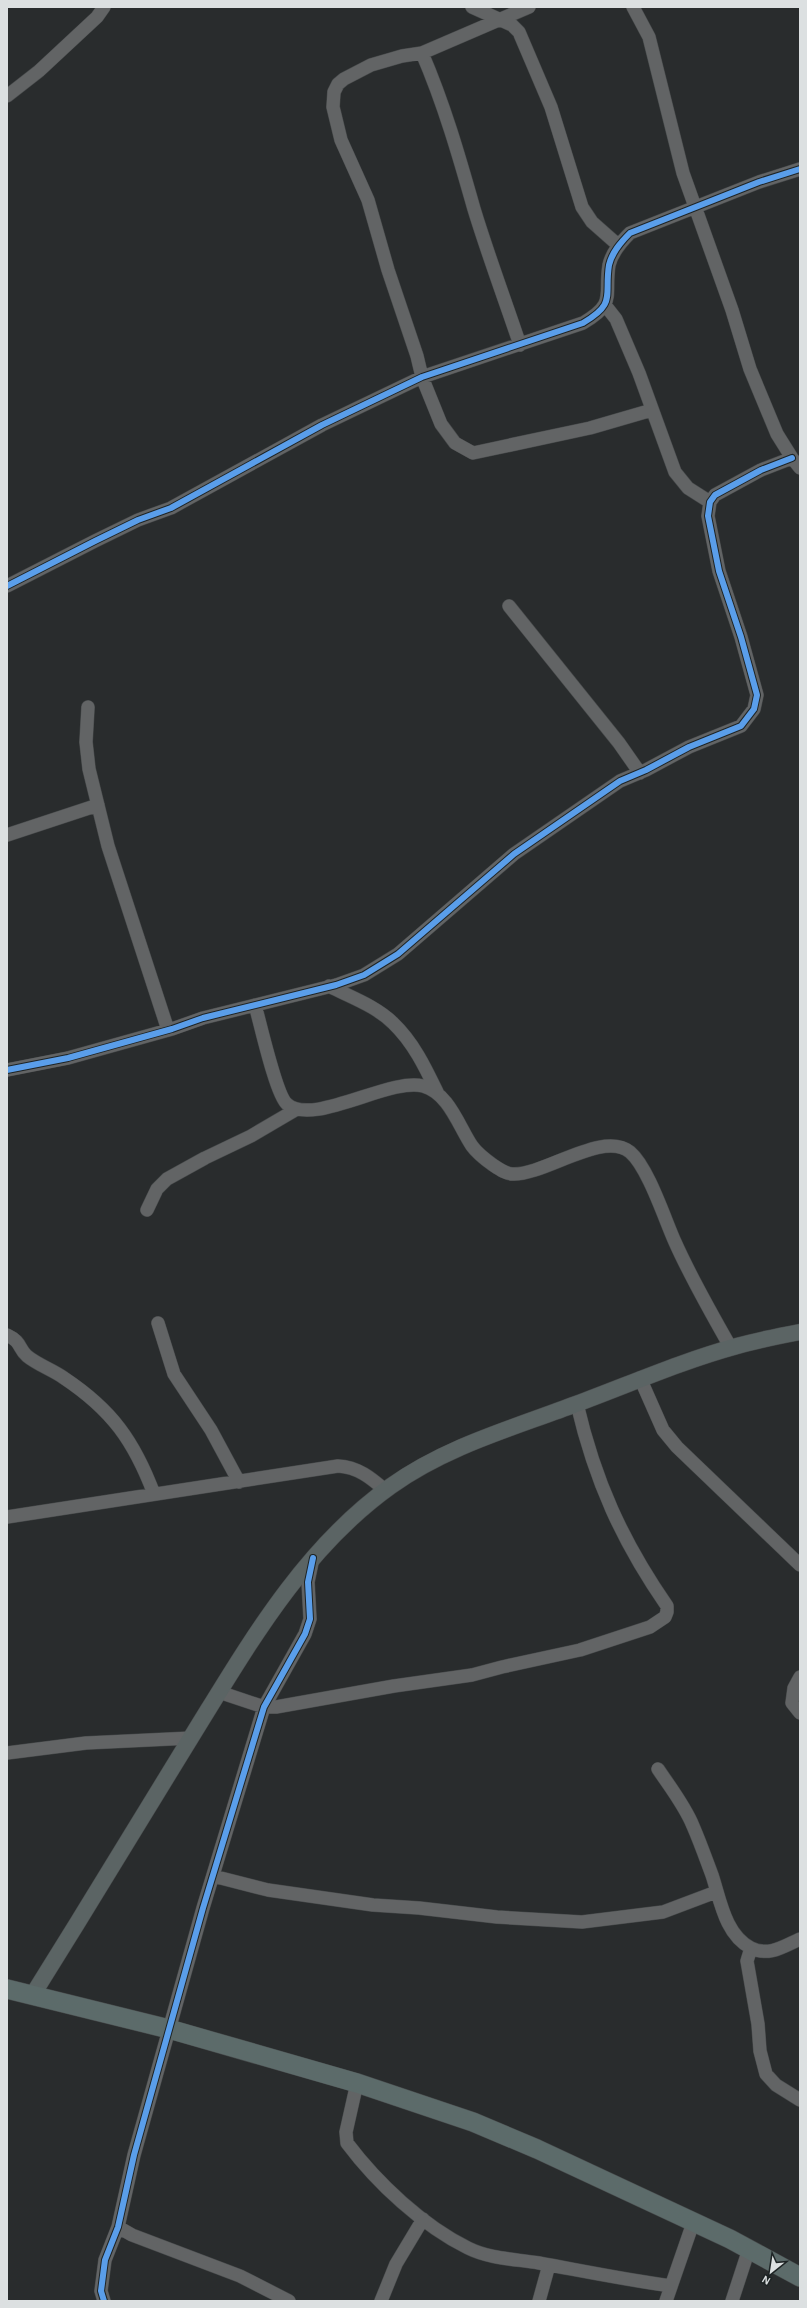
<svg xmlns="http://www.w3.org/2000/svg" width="807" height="2308" viewBox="0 0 807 2308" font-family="'Alegreya Sans',sans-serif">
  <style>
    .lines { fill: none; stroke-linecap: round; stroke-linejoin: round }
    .minor-casing { stroke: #46494a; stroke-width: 14 }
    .major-casing { stroke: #46494a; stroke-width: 17 }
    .highway-casing { stroke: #46494a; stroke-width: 20 }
    .minor { stroke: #626465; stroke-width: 13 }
    .major { stroke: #5b6464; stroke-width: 16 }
    .highway { stroke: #5c6b6a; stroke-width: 19 }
    .cycleway-casing { stroke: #1e2425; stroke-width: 8 }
    .cycleway { stroke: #5a9eea; stroke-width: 6 }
  </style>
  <rect width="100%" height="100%" fill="#292c2d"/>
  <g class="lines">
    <defs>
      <path id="minor" d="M472 7 512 25 519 32 551 107 582 207 592 222 618 245
        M529 7 422 53 402 56 371 65 344 79 338 84 334 92 333 107 341 140 368 200 388 270 417 356 422 377 441 424 455 443 473 453 590 428 652 410
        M633 7 649 37 683 173 732 310 750 369 777 434 792 458 800 468
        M422 53C444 104 459 156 474 209 488 255 505 300 520 345
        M7 96 39 71 97 17 104 7
        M605 305 616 319 639 373 675 472 688 488 710 502
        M7 586 95 541 138 520 171 508 322 425 422 377 583 323C617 303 604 296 609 265 612 252 621 242 630 233L759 182 800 169
        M509 606 619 743 640 773
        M88 707 86 742 89 769 108 846 168 1030
        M7 835 98 805
        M329 986C350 997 376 1006 393 1023 414 1043 426 1069 438 1094
        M255 1005C260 1022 276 1095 287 1104 313 1127 390 1077 423 1086 449 1093 459 1127 472 1146 477 1153 486 1160 493 1165 499 1169 506 1174 513 1174 545 1175 603 1130 630 1152 648 1167 665 1220 675 1242 691 1278 711 1313 731 1348
        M7 1070 68 1058 172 1029 203 1018 336 985 364 975 398 954 514 854 620 781 646 770 689 747 741 726 754 709 757 695 741 637 719 571 708 516 710 502 715 495 761 470 792 458
        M147 1210 157 1189 167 1179 205 1158 251 1136 297 1109
        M158 1323 174 1374 211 1430 239 1482
        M7 1335C22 1342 18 1348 27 1356 38 1365 53 1370 64 1378 112 1410 134 1441 154 1494
        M640 1378 663 1430 677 1447 800 1565
        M7 1517 338 1466C358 1467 371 1478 385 1490
        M800 1677 794 1688 792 1703 800 1713
        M219 1692 264 1707H276L394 1686 472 1675 502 1667 580 1650 650 1627 665 1617 667 1612V1606C622 1541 595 1481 577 1404
        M7 1753 86 1743 191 1738
        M658 1769C670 1787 685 1806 693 1826 700 1842 706 1859 712 1875 720 1899 725 1935 751 1948 769 1957 784 1946 800 1939
        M213 1876 268 1890 373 1905 419 1908 497 1917 582 1922 663 1912 716 1892
        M751 1948 747 1961 758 2024 760 2051 766 2074 776 2085 800 2100
        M357 2083 346 2132 347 2143C377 2183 423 2226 468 2248 490 2259 515 2259 539 2263 583 2271 627 2280 671 2286
        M118 2227 132 2235 240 2276 289 2301
        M104 2301 101 2291 105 2260 118 2227 134 2155 203 1908 264 1707 305 1634 310 1619 308 1582 313 1558
        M381 2301 396 2264 423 2219
        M539 2301 549 2265
        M666 2301 693 2223
        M732 2301 749 2249"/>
      <path id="major" d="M32 1996C87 1908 141 1819 195 1731 250 1642 304 1548 391 1486 447 1446 513 1428 576 1404 630 1384 682 1361 737 1346 758 1340 779 1336 800 1332"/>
      <path id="highway" d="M7 1989 169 2029 357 2083 473 2122 537 2149 730 2239 800 2277"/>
    </defs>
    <use href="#minor" class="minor-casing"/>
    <use href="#major" class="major-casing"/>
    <use href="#highway" class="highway-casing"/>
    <use href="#minor" class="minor"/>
    <use href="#major" class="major"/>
    <use href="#highway" class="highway"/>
    <defs>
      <path id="cycleway" d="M7 586 95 541 138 520 171 508 322 425 422 377 583 323C617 303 604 296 609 265 612 252 621 242 630 233L759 182 800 169
        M7 1070 68 1058 172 1029 203 1018 336 985 364 975 398 954 514 854 620 781 646 770 689 747 741 726 754 709 757 695 741 637 719 571 708 516 710 502 715 495 761 470 792 458
        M104 2301 101 2291 105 2260 118 2227 134 2155 203 1908 264 1707 305 1634 310 1619 308 1582 313 1558"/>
    </defs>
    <use href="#cycleway" class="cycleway-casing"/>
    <use href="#cycleway" class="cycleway"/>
  </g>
  <rect width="807" height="2308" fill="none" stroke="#dce0e1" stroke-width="16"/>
  <g transform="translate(771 2272) rotate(210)" stroke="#1e2425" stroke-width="3" paint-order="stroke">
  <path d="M0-3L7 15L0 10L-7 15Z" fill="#dce0e1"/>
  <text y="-6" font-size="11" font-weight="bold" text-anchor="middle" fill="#dce0e1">N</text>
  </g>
</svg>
